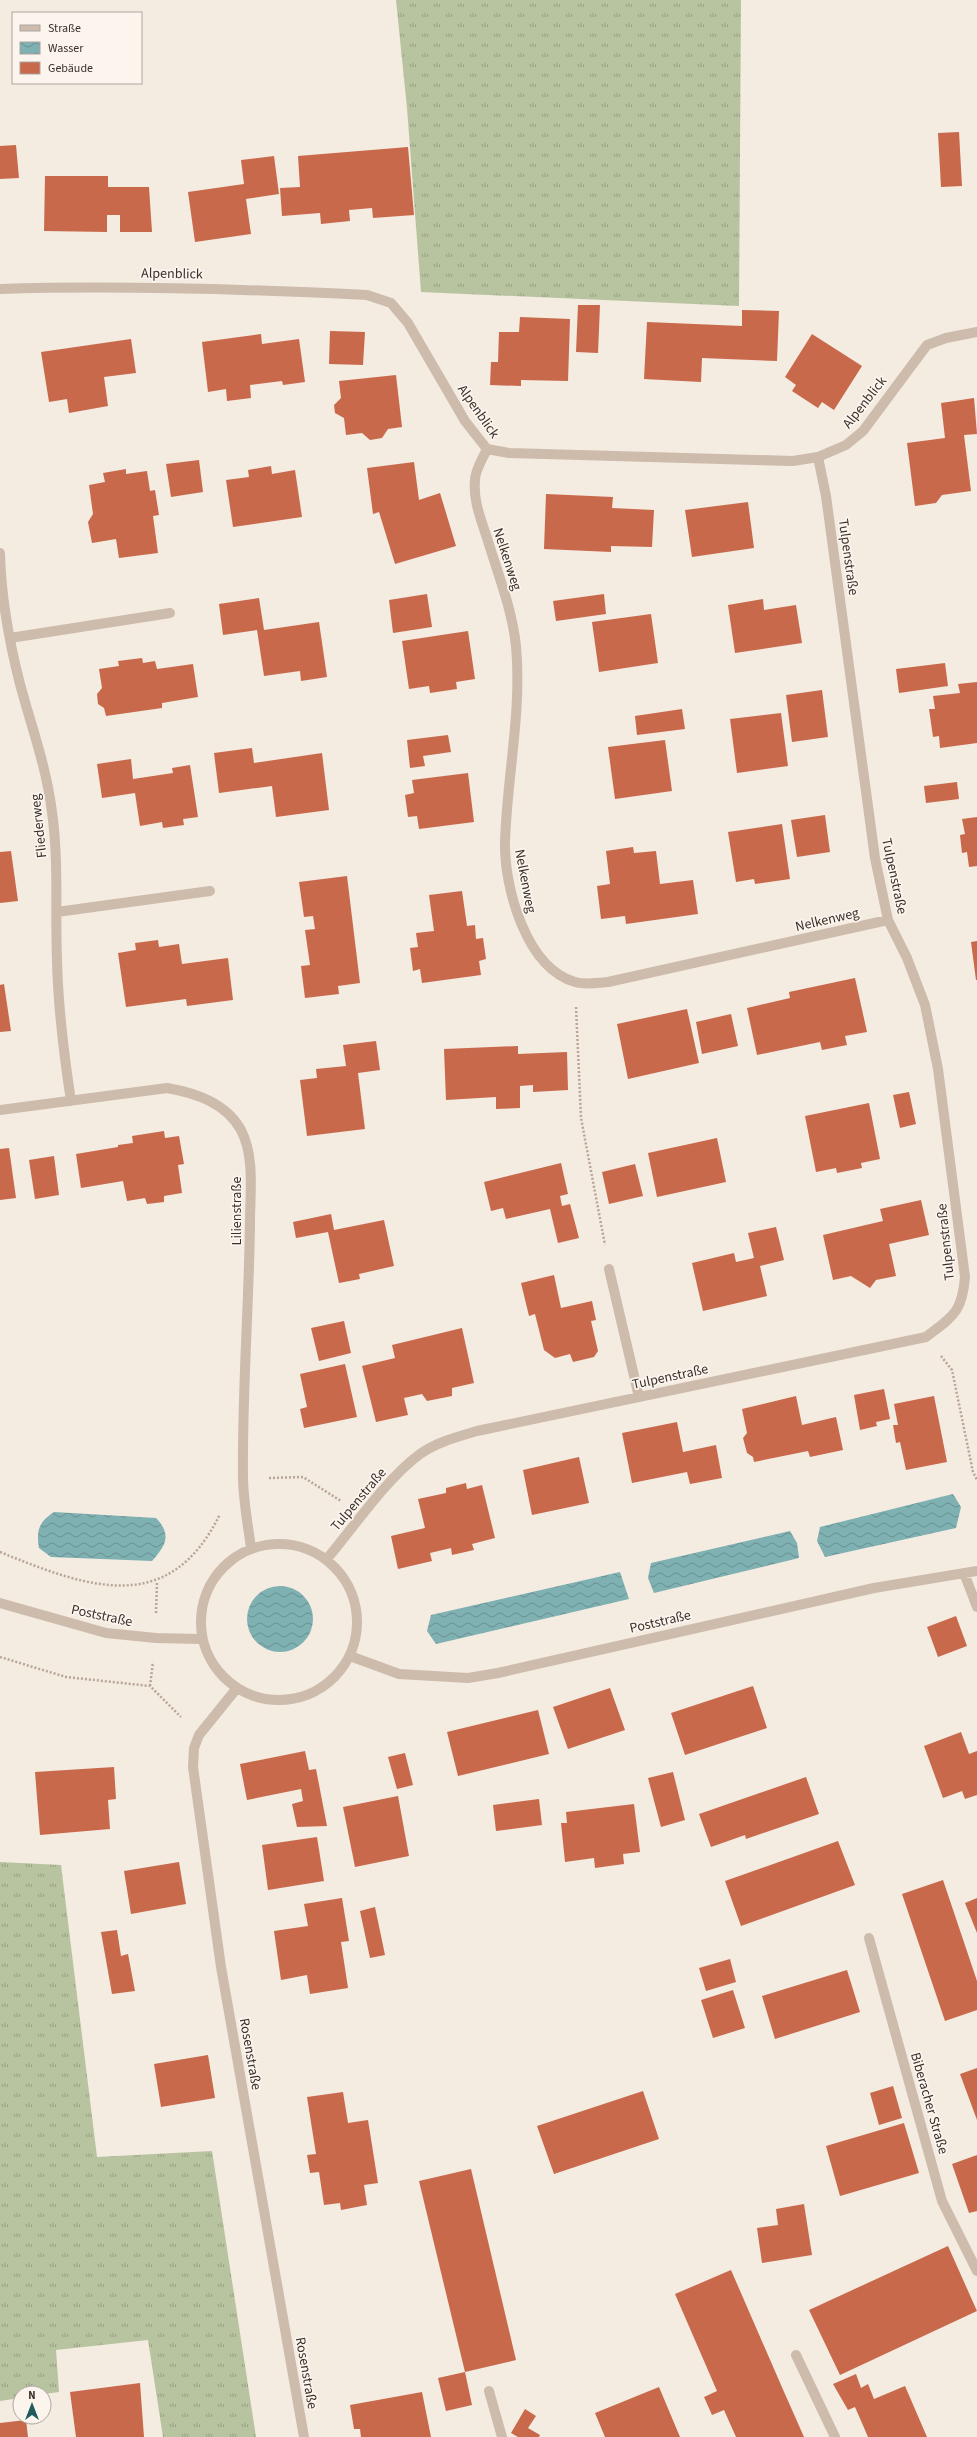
<svg xmlns="http://www.w3.org/2000/svg" width="977" height="2437" viewBox="0 0 977 2437" font-family="'Source Sans 3',sans-serif">
  <style>
    .grass { fill: url(#grass-tufts) }
    .water { fill: url(#water-waves) }
    .building { fill: #c8694b }
    .lines { fill: none; stroke-linecap: round; stroke-linejoin: round }
    .path { stroke: #b9a596; stroke-width: 2.5; stroke-dasharray: 2 2; stroke-linecap: butt }
    .minor { stroke: #cdbbac; stroke-width: 10 }
    .labels { text-anchor: middle; stroke-width: 3.5; stroke-linejoin: round; paint-order: stroke }
    .street-label { font-size: 14px; fill: #3b302b; stroke: #fbf5ee }
  </style>
  <defs>
    <pattern id="grass-tufts" width="24" height="20" patternUnits="userSpaceOnUse"><rect width="24" height="20" fill="#b8c4a0"/><path d="M3 7l-1-3M5 7V3M7 7l1-3M15 17l-1-3M17 17v-4M19 17l1-3" fill="none" stroke="#97a083"/></pattern>
    <pattern id="water-waves" width="16" height="10" patternUnits="userSpaceOnUse"><rect width="16" height="10" fill="#7fb0b2"/><path d="M0 5q4-4 8 0t8 0" fill="none" stroke="#699091"/></pattern>
  </defs>
  <rect width="100%" height="100%" fill="#f4ebe1"/>
  <path class="grass" d="M396 0H741L739 306 421 292 407 108Z
    M0 1862 61 1865 97 2157 212 2151 256 2437H163L148 2340 56 2350 59 2392 44 2394 20 2393V2398L0 2401Z"/>
  <path class="water" d="M953 1494 961 1507 956 1528 825 1557 817 1541 820 1527Z
    M54 1512 156 1518C172 1535 166 1545 152 1561L51 1557 39 1548C36 1530 39 1522 54 1512Z
    M790 1531 797 1543 799 1558 654 1593 648 1578 651 1563Z
    M620 1572 629 1599 436 1644 427 1631 431 1615Z
    M247 1619a33 33 0 1 1 66 0a33 33 0 1 1-66 0Z"/>
  <path class="building" d="M959 132 962 186 941 187 938 133Z
    M16 145 19 178 0 179V146Z
    M408 147 414 215 373 218 372 208 349 210 350 221 321 224 320 213 282 216 280 188 300 187 298 156Z
    M274 156 279 194 246 199 251 234 195 242 188 192 244 184 241 160Z
    M45 176H108V187H149L152 232H120V215H107V232L44 231Z
    M578 305H600L598 353 576 352Z
    M742 310 779 311 777 361 702 358 701 382 644 379 647 322 742 326Z
    M520 317 570 319 568 381 521 380V386L490 385 491 362H498L499 332H519Z
    M330 331 365 332 363 365 329 364Z
    M261 334 262 344 299 339 305 382 283 385 282 381 250 385 251 398 227 401 226 389 208 392 202 342Z
    M812 334 862 366 834 410 822 402 818 408 792 391 796 385 785 377Z
    M131 339 136 373 104 377 108 406 69 413 67 399 49 402 41 352Z
    M396 375 402 427 388 429 382 438 370 440 362 433 346 435 344 418 335 413 334 405 341 398 339 381Z
    M974 398 977 434 964 435 971 491 942 495 936 503 915 506 907 443 945 438 941 403Z
    M199 460 203 492 171 497 166 464Z
    M414 462 419 500 440 493 456 546 395 564 379 512 373 514 367 468Z
    M271 466 272 474 295 470 302 517 233 527 226 480 249 477 248 470Z
    M126 469V474L147 471 150 491 155 490 159 515 153 516 158 553 119 558 116 539 92 543 88 522 93 514 89 485 105 482 103 473Z
    M546 494 613 497 612 508 654 510 652 547 611 546V552L544 549Z
    M748 502 754 548 692 557 685 510Z
    M427 594 432 627 393 633 389 600Z
    M604 594 606 614 556 621 553 601Z
    M259 598 264 630 319 622 327 677 301 681 300 671 264 676 257 630 223 635 219 604Z
    M763 599 764 610 796 605 802 643 735 653 728 605Z
    M651 614 658 663 599 672 592 622Z
    M468 631 475 679 456 682 457 689 430 693 429 686 409 689 402 641Z
    M142 658 143 663 155 661 157 669 193 664 198 697 162 703V708L106 716 104 708 98 704 97 694 102 688 99 669 119 666 118 661Z
    M945 663 948 686 899 693 896 669Z
    M977 682V743L940 748 939 736 933 737 929 709H935L933 696 960 693 958 684Z
    M822 690 828 737 792 742 786 695Z
    M682 709 685 729 637 735 635 716Z
    M781 713 788 766 737 773 730 719Z
    M448 735 451 752 423 756 425 766 410 768 407 740Z
    M665 740 672 791 615 799 608 747Z
    M252 748 254 763 322 753 329 810 276 817 272 786 219 793 214 753Z
    M131 759 133 779 173 773 172 768 190 765 198 817 183 819 184 825 163 828 162 822 140 826 135 793 102 798 97 764Z
    M468 773 474 822 419 829 417 816 408 817 405 795 414 793 412 780Z
    M957 782 959 799 926 803 924 786Z
    M825 815 830 852 797 857 791 820Z
    M977 817V866L969 867 967 852 962 853 960 835 965 834 962 819Z
    M782 824 790 879 755 884 754 879 736 882 728 832Z
    M633 847 634 853 656 851 660 884 693 880 698 914 626 924 625 916 601 919 597 886 610 884 606 851Z
    M11 851 18 901 0 903V852Z
    M347 876 360 983 338 986 339 994 305 998 301 966 310 965 305 930 315 929 313 916 304 917 299 882Z
    M462 891 467 926 475 925 476 939 483 938 486 959 479 961 481 975 422 983 420 969 413 971 410 948 418 947 416 933 434 931 429 895Z
    M158 940 159 947 179 944 182 964 228 958 233 1000 187 1006 186 999 126 1007 118 953 136 950 135 943Z
    M977 941V980H976L971 942Z
    M855 978 867 1032 845 1036 847 1045 822 1050 820 1042 757 1055 747 1008 790 998 789 992Z
    M4 984 11 1031 0 1032V985Z
    M687 1009 699 1063 628 1079 617 1024Z
    M731 1014 738 1046 702 1054 696 1022Z
    M376 1041 380 1070 358 1073 365 1129 307 1136 300 1080 317 1078 316 1069 346 1066 343 1045Z
    M518 1046V1054L567 1052 568 1090 533 1092V1085L520 1086V1108L496 1109V1097L446 1100 444 1049Z
    M909 1092 916 1124 900 1128 893 1095Z
    M869 1103 880 1159 861 1163 862 1168 837 1173 836 1168 816 1172 805 1116Z
    M164 1131 165 1138 179 1136 184 1164 178 1165 182 1193 164 1196V1202L147 1204 145 1198 127 1201 123 1181 81 1188 76 1154 118 1147V1145L133 1143 132 1136Z
    M717 1138 726 1182 657 1197 648 1153Z
    M9 1148 16 1198 0 1200V1149Z
    M54 1156 59 1195 35 1199 29 1160Z
    M561 1163 568 1194 560 1196 562 1206 570 1204 579 1238 558 1243 550 1209 506 1219 503 1208 491 1211 484 1182Z
    M635 1164 643 1196 609 1204 602 1172Z
    M921 1200 929 1235 889 1244 896 1276 876 1280 870 1288 851 1276 833 1280 823 1235 883 1221 880 1209Z
    M331 1214 334 1230 384 1220 394 1266 359 1274 360 1279 339 1283 328 1232 296 1238 293 1222Z
    M776 1227 784 1260 760 1266 767 1296 703 1311 692 1263 734 1253 736 1262 754 1258 748 1233Z
    M554 1275 561 1308 592 1301 596 1320 591 1321 598 1351 594 1357 573 1362 570 1354 555 1358 544 1350 535 1314 529 1316 521 1283Z
    M344 1321 351 1353 319 1361 311 1328Z
    M462 1328 474 1383 452 1388V1396L427 1401 422 1394 404 1398 408 1415 376 1422 362 1366 395 1358 392 1345Z
    M345 1364 357 1417 304 1428 300 1409 307 1407 300 1374Z
    M884 1389 890 1419 876 1422 877 1426 860 1430 854 1395Z
    M796 1396 802 1425 836 1417 843 1450 810 1457 808 1451 754 1462 753 1457 747 1453 743 1438 747 1433 742 1409Z
    M934 1396 947 1462 906 1470 900 1442 896 1443 893 1425H898L894 1404Z
    M677 1422 683 1452 716 1445 722 1478 690 1484 687 1472 632 1483 622 1433Z
    M579 1457 589 1503 532 1515 523 1470Z
    M466 1483 467 1489 482 1485 495 1538 472 1544 474 1550 452 1555 451 1548 430 1553 432 1561 398 1569 391 1536 425 1528 418 1499 446 1493V1488Z
    M956 1616 967 1646 938 1657 927 1627Z
    M753 1686 767 1728 685 1755 671 1713Z
    M610 1688 625 1730 568 1749 553 1707Z
    M538 1710 549 1754 458 1776 447 1732Z
    M961 1732 969 1754 977 1751V1795L965 1799 962 1791 943 1798 924 1746Z
    M305 1751 309 1770 316 1769 327 1826 297 1827 292 1804 303 1801 301 1789 247 1800 240 1764Z
    M405 1753 413 1785 397 1789 388 1757Z
    M114 1767 116 1799 108 1800 110 1829 40 1835 35 1772Z
    M673 1772 685 1820 661 1827 648 1778Z
    M806 1777 819 1814 746 1839 745 1835 711 1847 699 1814Z
    M398 1796 409 1856 355 1867 343 1807Z
    M539 1799 542 1825 496 1831 493 1805Z
    M634 1804 640 1852 623 1854 624 1864 595 1868 594 1858 565 1862 561 1823H567L566 1812Z
    M317 1837 324 1881 268 1890 262 1845Z
    M838 1841 855 1885 741 1926 725 1881Z
    M179 1862 186 1904 131 1914 124 1871Z
    M943 1880 977 1981V2010L945 2021 902 1894Z
    M342 1898 349 1941 341 1942 348 1988 310 1994 307 1975 281 1980 274 1931 308 1926 304 1904Z
    M977 1898V1933L965 1903Z
    M375 1907 385 1955 370 1958 360 1911Z
    M117 1930 121 1956 128 1954 135 1991 112 1994 101 1932Z
    M730 1959 736 1982 706 1991 699 1968Z
    M847 1970 860 2012 775 2039 762 1996Z
    M733 1990 745 2028 713 2038 701 2000Z
    M208 2055 215 2098 161 2107 154 2064Z
    M977 2068V2120L960 2074Z
    M893 2086 902 2118 879 2125 870 2093Z
    M643 2091 659 2139 554 2174 537 2126Z
    M343 2092 348 2123 368 2120 378 2183 364 2185 367 2205 341 2210 340 2203 324 2205 319 2172 310 2173 307 2155 316 2154 307 2097Z
    M904 2123 919 2173 840 2196 826 2146Z
    M977 2155V2211L969 2213 952 2164Z
    M471 2169 516 2360 465 2372 472 2405 446 2411 438 2378 465 2372 419 2181Z
    M804 2204 812 2255 762 2263 757 2228 778 2225 776 2209Z
    M948 2246 977 2311 840 2375 809 2310Z
    M731 2270 781 2385 804 2437H736L724 2410 712 2415 704 2397 717 2391 675 2294Z
    M856 2374 861 2388 868 2384 874 2399 905 2386 927 2437H868L855 2407 848 2410 833 2384Z
    M140 2383 144 2437H76L70 2392Z
    M659 2387 680 2437H605L595 2413Z
    M422 2392 431 2437H361L360 2429H354L350 2405Z
    M525 2409 536 2416 528 2428 540 2435 539 2437H518L511 2433Z
    M26 2420 28 2437H0V2423Z"/>
  <g class="lines">
    <path class="path" d="M576 1007 581 1118 605 1245
      M941 1356 952 1370 973 1472 977 1480
      M269 1478 303 1477 341 1501
      M0 1552C86 1587 169 1619 220 1514
      M156 1613 157 1582
      M0 1657 66 1677 150 1686 181 1717
      M150 1686 153 1662"/>
    <path class="minor" d="M0 289C123 285 245 289 367 295L391 303 408 323 465 421 487 449 509 453 793 461 818 457 846 445 863 431 927 345 946 338 977 332
      M487 449C483 458 475 470 475 480 473 501 481 519 487 538 498 574 512 609 516 646 522 712 507 776 505 842 504 887 526 968 575 982 586 985 597 983 608 982L888 920
      M0 553C1 597 9 641 20 684 32 729 46 765 52 812 59 862 55 911 57 960 58 1007 64 1055 71 1101
      M10 638 170 613
      M57 912 210 891
      M0 1110 167 1088C196 1093 226 1103 241 1130 255 1157 250 1193 250 1222 249 1307 242 1392 243 1476 243 1500 248 1525 251 1548
      M609 1269 639 1397
      M201 1622a78 78 0 1 1 156 0a78 78 0 1 1-156 0Z
      M326 1560C354 1527 386 1479 420 1454 437 1442 457 1437 477 1431L926 1337C953 1316 962 1313 965 1277L938 1069 925 1005 907 958 888 920 875 858 826 496 818 457
      M964 1573 977 1607
      M0 1603 106 1633 156 1638 201 1639
      M350 1656 399 1674 468 1678 498 1673 874 1588 977 1571
      M237 1688 199 1735 194 1748 193 1767 221 1967 304 2437
      M869 1938 942 2201 977 2271
      M796 2355 835 2437
      M489 2391 502 2437"/>
  </g>
  <g class="labels">
    <g class="street-label">
      <text transform="translate(172 273) rotate(1)" y="5">Alpenblick</text>
      <text transform="translate(864 402) rotate(-52)" y="5">Alpenblick</text>
      <text transform="translate(479 411) rotate(55)" y="5">Alpenblick</text>
      <text transform="translate(849 557) rotate(82)" y="5">Tulpenstraße</text>
      <text transform="translate(508 559) rotate(72)" y="5">Nelkenweg</text>
      <text transform="translate(38 826) rotate(-96)" y="5">Fliederweg</text>
      <text transform="translate(895 876) rotate(78)" y="5">Tulpenstraße</text>
      <text transform="translate(526 881) rotate(79)" y="5">Nelkenweg</text>
      <text transform="translate(827 919) rotate(-13)" y="5">Nelkenweg</text>
      <text transform="translate(236 1211) rotate(-90)" y="5">Lilienstraße</text>
      <text transform="translate(945 1242) rotate(-96)" y="5">Tulpenstraße</text>
      <text transform="translate(670 1376) rotate(-12)" y="5">Tulpenstraße</text>
      <text transform="translate(358 1499) rotate(-50)" y="5">Tulpenstraße</text>
      <text transform="translate(102 1615) rotate(12)" y="5">Poststraße</text>
      <text transform="translate(660 1621) rotate(-13)" y="5">Poststraße</text>
      <text transform="translate(251 2054) rotate(80)" y="5">Rosenstraße</text>
      <text transform="translate(930 2103) rotate(74)" y="5">Biberacher Straße</text>
      <text transform="translate(307 2373) rotate(80)" y="5">Rosenstraße</text>
    </g>
  </g>
  <rect x="12" y="12" width="130" height="72" fill="#fbf5ee" stroke="#aea6a0"/>
  <rect x="20" y="25" width="20" height="6" fill="#cdbbac" stroke="#aea6a0"/>
  <text x="48" y="32" font-size="12" fill="#3b302b">Straße</text>
  <rect x="20" y="42" width="20" height="12" fill="url(#water-waves)" stroke="#aea6a0"/>
  <text x="48" y="52" font-size="12" fill="#3b302b">Wasser</text>
  <rect x="20" y="62" width="20" height="12" fill="#c8694b" stroke="#aea6a0"/>
  <text x="48" y="72" font-size="12" fill="#3b302b">Gebäude</text>
  <g transform="translate(32 2405)"><circle r="19" fill="#fbf5ee" stroke="#aea6a0"/>
  <path d="M0-3L7 15L0 10L-7 15Z" fill="#1f5a5e"/>
  <text y="-6" font-size="11" font-weight="bold" text-anchor="middle" fill="#3b302b">N</text>
  </g>
</svg>
